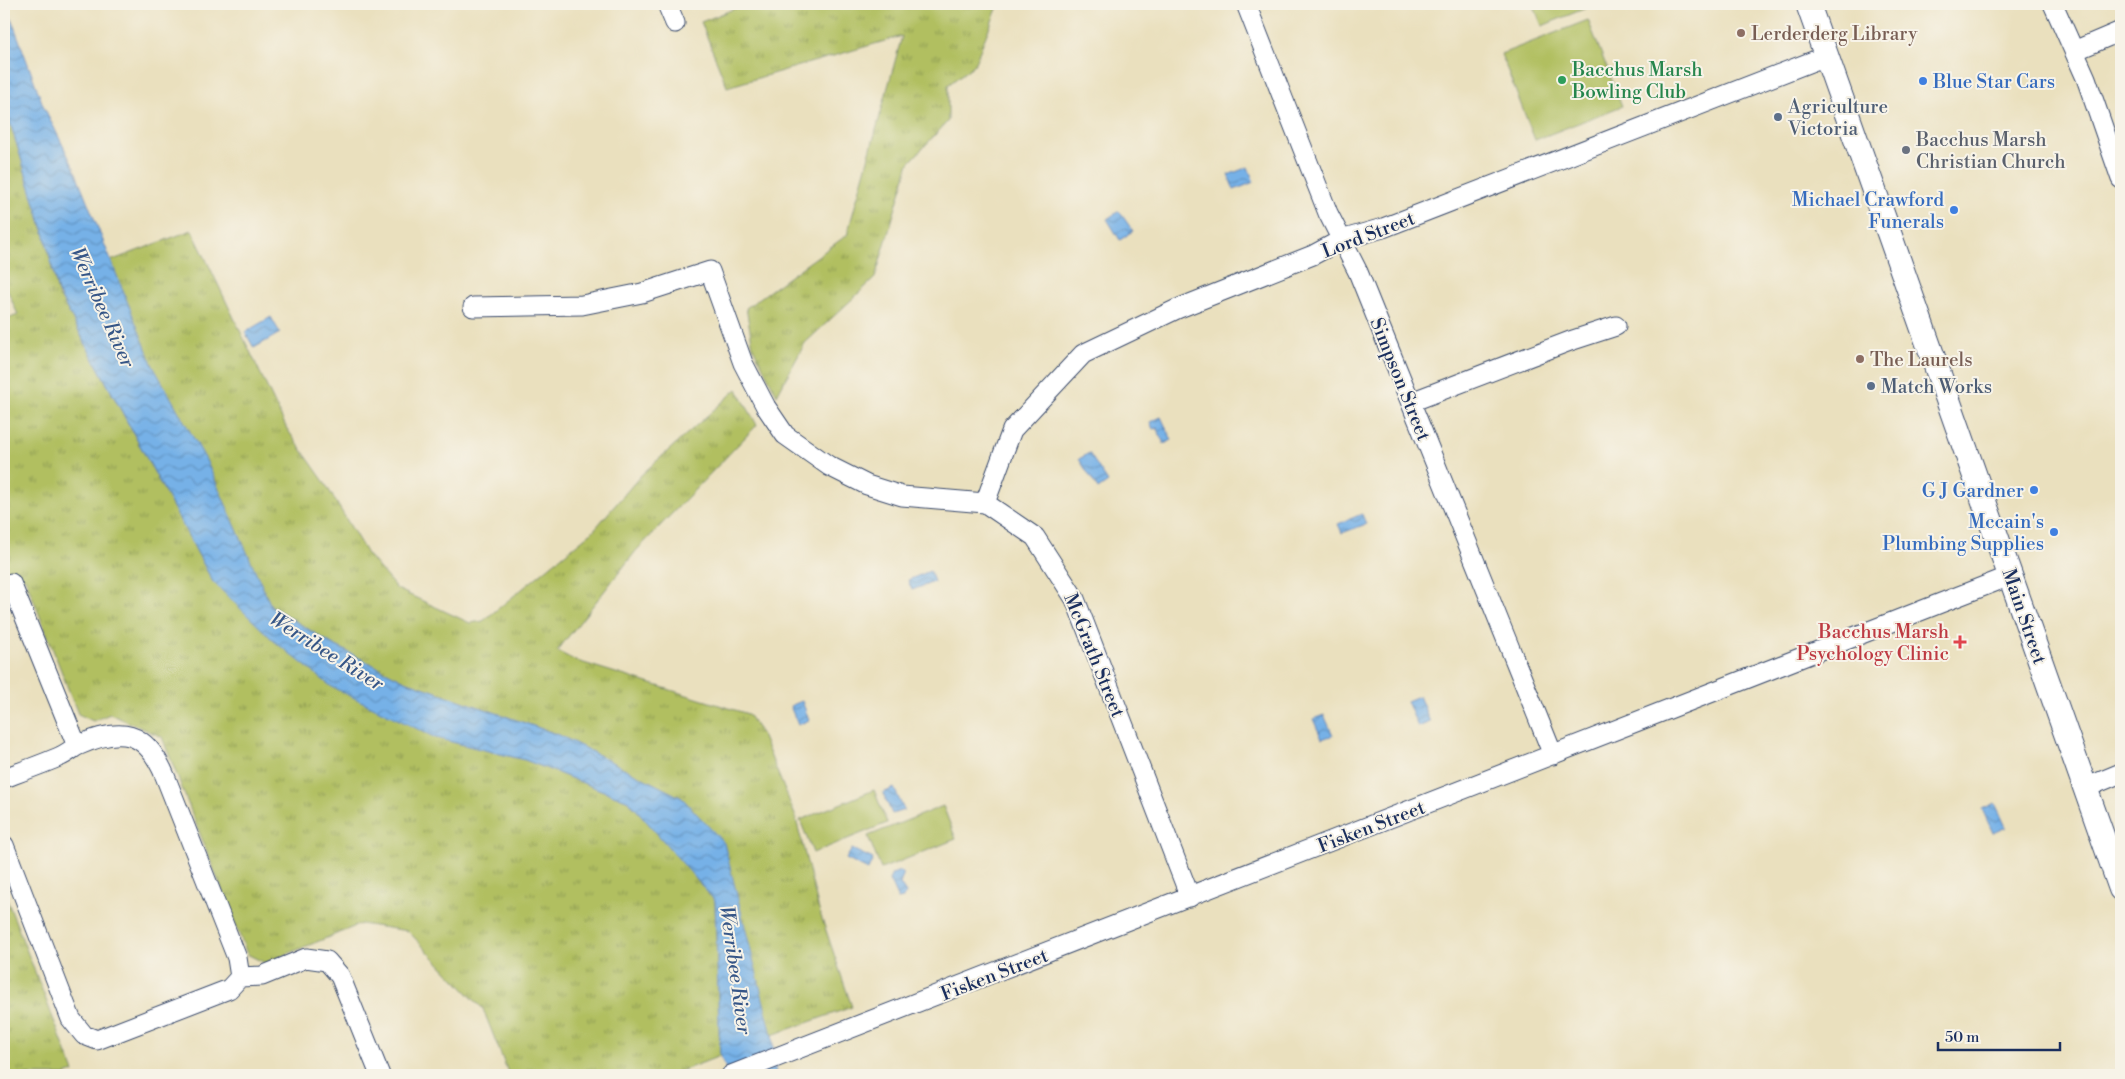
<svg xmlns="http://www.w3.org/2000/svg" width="2125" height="1079" viewBox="0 0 2125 1079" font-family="'Libre Bodoni',serif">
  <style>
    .grass { fill: url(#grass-tufts); stroke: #667760 }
    .pitch { fill: #b1bf61; stroke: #667760 }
    .water { fill: url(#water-waves); stroke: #4870a2 }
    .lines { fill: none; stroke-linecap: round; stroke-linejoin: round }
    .minor-casing { stroke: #3a4a6c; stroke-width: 21 }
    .major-casing { stroke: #3a4a6c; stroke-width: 26 }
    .minor { stroke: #fff; stroke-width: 19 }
    .major { stroke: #fff; stroke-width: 24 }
    .education-dot { fill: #8d6e63; stroke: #f7f3e8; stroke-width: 2 }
    .leisure-dot { fill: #2e9e5b; stroke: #f7f3e8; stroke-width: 2 }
    .shop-dot { fill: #3f7fe0; stroke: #f7f3e8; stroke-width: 2 }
    .service-dot { fill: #5c6f8a; stroke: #f7f3e8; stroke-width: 2 }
    .worship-dot { fill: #6b7280; stroke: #f7f3e8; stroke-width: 2 }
    .health-dot { fill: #e0444e; stroke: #f7f3e8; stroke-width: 2 }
    .labels { text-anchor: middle; stroke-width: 4; stroke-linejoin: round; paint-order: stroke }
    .education-label { font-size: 19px; fill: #785e54; stroke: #f7f3e8; text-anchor: start }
    .leisure-label { font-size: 19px; fill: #27864d; stroke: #f7f3e8; text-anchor: start }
    .shop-label { font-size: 19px; fill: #366cbe; stroke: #f7f3e8; text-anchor: end }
    .service-label { font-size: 19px; fill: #4e5e75; stroke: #f7f3e8; text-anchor: start }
    .worship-label { font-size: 19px; fill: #5b616d; stroke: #f7f3e8; text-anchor: start }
    .street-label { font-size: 19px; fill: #1b2f5e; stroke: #f7f3e8 }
    .health-label { font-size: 19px; fill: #be3a42; stroke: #f7f3e8; text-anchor: end }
    .water-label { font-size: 20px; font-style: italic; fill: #365687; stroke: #f7f3e8 }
  </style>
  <defs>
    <pattern id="grass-tufts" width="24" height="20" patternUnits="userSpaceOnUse" patternTransform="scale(1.25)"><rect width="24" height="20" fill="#b1bf61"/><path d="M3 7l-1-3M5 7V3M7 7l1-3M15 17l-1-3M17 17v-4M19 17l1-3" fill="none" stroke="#8f9c53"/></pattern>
    <pattern id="water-waves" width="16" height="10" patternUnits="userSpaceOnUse" patternTransform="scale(1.25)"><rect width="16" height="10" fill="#76b1e7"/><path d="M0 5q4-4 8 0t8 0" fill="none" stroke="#6090be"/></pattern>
  </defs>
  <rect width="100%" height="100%" fill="#f7f3e8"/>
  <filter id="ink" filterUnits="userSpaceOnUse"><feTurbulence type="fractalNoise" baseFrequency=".02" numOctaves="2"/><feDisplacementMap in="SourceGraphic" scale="10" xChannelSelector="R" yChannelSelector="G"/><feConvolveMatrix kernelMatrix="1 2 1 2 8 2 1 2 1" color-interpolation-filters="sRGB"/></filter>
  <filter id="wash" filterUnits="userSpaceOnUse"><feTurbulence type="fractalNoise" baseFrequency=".0096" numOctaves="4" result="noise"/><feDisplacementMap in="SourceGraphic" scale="20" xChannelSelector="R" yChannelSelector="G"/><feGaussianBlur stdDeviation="1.12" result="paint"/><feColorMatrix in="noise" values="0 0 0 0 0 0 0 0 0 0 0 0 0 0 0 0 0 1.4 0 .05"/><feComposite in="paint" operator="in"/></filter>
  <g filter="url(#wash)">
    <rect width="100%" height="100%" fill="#eae0be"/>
    <path class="grass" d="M746 4H999L974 65 948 85V121L909 163 875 278 805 343 777 395 753 347 746 308 847 235 902 36 727 87 701 22Z
      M4 103 45 236 59 298H61L213 582 436 738 525 760 629 801 674 852 715 901 720 1056 671 1075H509L483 1009 408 931 361 924 265 963 247 954 162 737 110 714 93 721 78 714 25 578 4 585V320L18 315 4 282Z
      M192 230 287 429 323 480 367 554 397 589 470 623 483 621 593 531 641 475 737 389 757 425 636 551 557 651 574 660 748 714 762 735 795 815 819 910 852 1007 772 1035 763 1003 682 798 559 735 405 681 332 644 271 606 97 266Z
      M4 892 74 1072 65 1075H4Z"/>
    <path class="pitch" d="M1533 4H1596L1542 26Z
      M1588 20 1622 106 1535 140 1501 54Z
      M874 790 887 823 813 853 800 820Z
      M943 806 956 839 881 869 868 836Z"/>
    <path class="water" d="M4 4H6L43 105 74 168 153 366 206 460 271 606 332 644 405 681 559 735 682 798 724 843 772 1035 776 1075H729L720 1056 715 901 629 801 525 760 436 738 332 687 274 641 213 582 58 292 45 236 4 103Z
      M1248 167 1254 182 1234 190 1228 175Z
      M1119 211 1133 231 1120 240 1107 219Z
      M271 317 280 333 254 348 245 332Z
      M1161 417 1172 440 1164 444 1157 428 1153 429 1150 422Z
      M1089 453 1108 482 1098 489 1079 459Z
      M1362 514 1366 524 1342 533 1338 524Z
      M930 571 934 582 912 590 908 580Z
      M1419 696 1430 722 1418 727 1407 701Z
      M802 701 809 720 798 725 790 706Z
      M1324 715 1333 735 1322 739 1313 719Z
      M894 788 904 810 892 814 883 793Z
      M1995 803 2006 827 1993 833 1982 809Z
      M852 849 873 859 868 870 846 859Z
      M900 871 903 875 900 884 906 893 903 898 898 899 889 880 892 874Z"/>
  </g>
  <g filter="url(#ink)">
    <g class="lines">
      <defs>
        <path id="minor" d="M667 4 675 23
          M1246 4 1328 213 1358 272 1553 755
          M2053 4 2086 78 2121 179
          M2074 51 2121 31
          M473 307 582 305 642 293 710 271 743 363 766 407 785 435 829 466 867 485 902 496 985 503 1035 537 1075 599 1190 897
          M1411 402 1570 341 1616 326
          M985 503 1012 430 1083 354 1177 309 1313 255 1341 240 1383 228 1826 56
          M11 583 77 746
          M4 778C23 771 43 764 61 756 67 753 72 749 77 746 121 726 146 730 165 776L237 958 240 977
          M2085 788 2121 773
          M4 845 71 1019 84 1035 97 1040 229 989 240 977 262 976 306 958 327 961 340 976 380 1075
          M731 1075 2010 576"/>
        <path id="major" d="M1808 4 2121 889"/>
      </defs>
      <use href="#minor" class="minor-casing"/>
      <use href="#major" class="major-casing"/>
      <use href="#minor" class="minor"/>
      <use href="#major" class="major"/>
    </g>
  </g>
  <g class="education-dot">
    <circle cx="1741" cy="33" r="5"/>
    <circle cx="1860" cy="359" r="5"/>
  </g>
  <circle class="leisure-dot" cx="1562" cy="80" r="5"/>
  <g class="shop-dot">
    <circle cx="1923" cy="81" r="5"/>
    <circle cx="1954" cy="210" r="5"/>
    <circle cx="2034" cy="490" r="5"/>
    <circle cx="2054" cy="532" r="5"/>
  </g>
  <g class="service-dot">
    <circle cx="1778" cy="117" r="5"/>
    <circle cx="1871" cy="386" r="5"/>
  </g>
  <circle class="worship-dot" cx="1906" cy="150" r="5"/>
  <path class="health-dot" d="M1957.5 634.5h5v5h5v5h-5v5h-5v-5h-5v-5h5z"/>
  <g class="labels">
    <g class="education-label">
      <text x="1751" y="40">Lerderderg Library</text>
      <text x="1870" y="366">The Laurels</text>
    </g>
    <g class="leisure-label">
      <text x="1572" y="76">Bacchus Marsh<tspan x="1572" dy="22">Bowling Club</tspan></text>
    </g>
    <g class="shop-label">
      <text x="1933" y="88" text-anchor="start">Blue Star Cars</text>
      <text x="1944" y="206">Michael Crawford<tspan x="1944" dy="22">Funerals</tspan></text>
      <text x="2024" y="497">G J Gardner</text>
      <text x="2044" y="528">Mccain's<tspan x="2044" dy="22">Plumbing Supplies</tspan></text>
    </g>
    <g class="service-label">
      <text x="1788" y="113">Agriculture<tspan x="1788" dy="22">Victoria</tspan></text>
      <text x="1881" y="393">Match Works</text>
    </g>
    <g class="worship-label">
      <text x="1916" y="146">Bacchus Marsh<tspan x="1916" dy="22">Christian Church</tspan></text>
    </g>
    <g class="street-label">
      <text transform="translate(1368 234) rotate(-21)" y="7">Lord Street</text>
      <text transform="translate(1401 379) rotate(68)" y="7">Simpson Street</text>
      <text transform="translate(2025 616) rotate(71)" y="7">Main Street</text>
      <text transform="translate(1095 655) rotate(68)" y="7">McGrath Street</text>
      <text transform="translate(1371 826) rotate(-21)" y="7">Fisken Street</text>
      <text transform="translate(994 974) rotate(-21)" y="7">Fisken Street</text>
    </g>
    <g class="health-label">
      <text x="1949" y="638">Bacchus Marsh<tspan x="1949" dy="22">Psychology Clinic</tspan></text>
    </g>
    <g class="water-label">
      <text transform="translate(103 307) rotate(66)" y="7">Werribee River</text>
      <text transform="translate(327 651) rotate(32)" y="7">Werribee River</text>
      <text transform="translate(736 970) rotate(82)" y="7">Werribee River</text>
    </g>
  </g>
  <rect width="2125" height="1079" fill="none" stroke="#f7f3e8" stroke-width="20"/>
  <path d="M1938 1042v8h122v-8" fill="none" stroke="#1b2f5e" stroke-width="2.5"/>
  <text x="1945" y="1042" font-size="15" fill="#1b2f5e" stroke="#f7f3e8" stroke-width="4" paint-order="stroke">50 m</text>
</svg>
